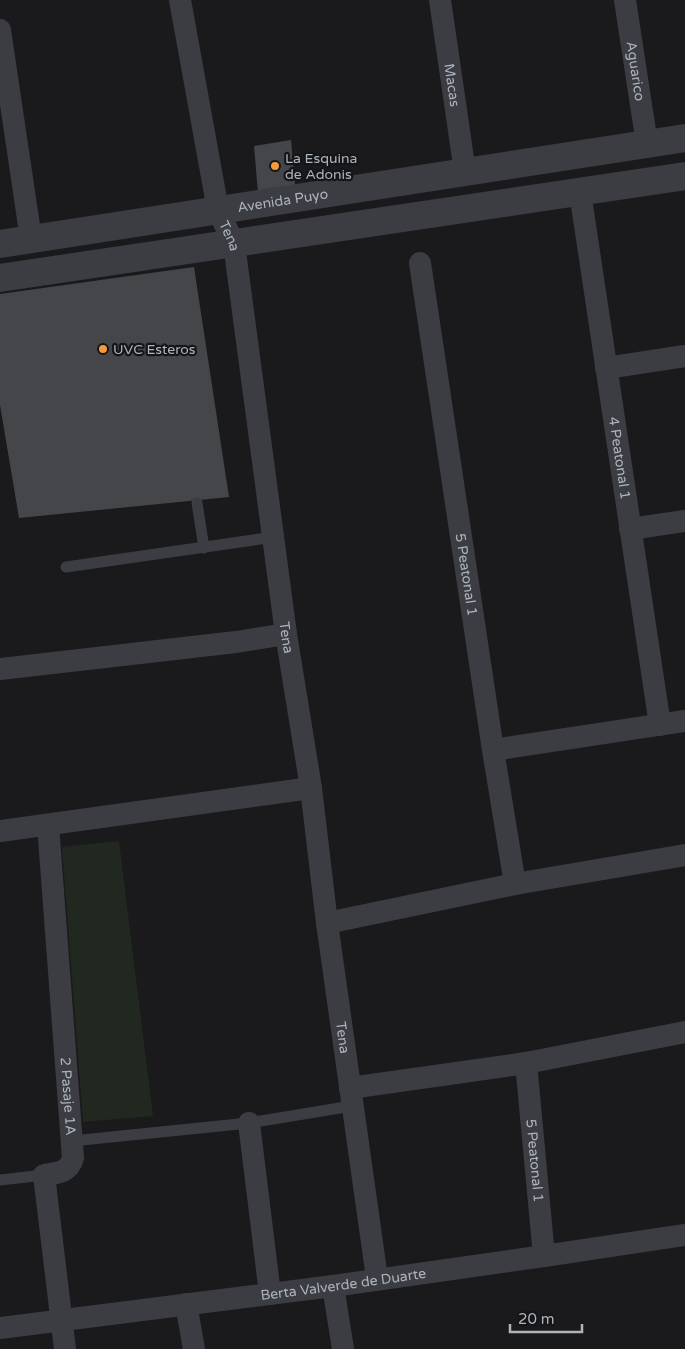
<svg xmlns="http://www.w3.org/2000/svg" width="685" height="1349" viewBox="0 0 685 1349" font-family="'Varela Round',sans-serif">
  <style>
    .green { fill: #202820 }
    .building { fill: #444649 }
    .lines { fill: none; stroke-linecap: round; stroke-linejoin: round }
    .service { stroke: #3b3d42; stroke-width: 11 }
    .minor { stroke: #3b3d42; stroke-width: 22 }
    .tertiary { stroke: #3b3d42; stroke-width: 28 }
    .poi-dot { fill: #f59939; stroke: #151518; stroke-width: 2 }
    .labels { text-anchor: middle; stroke-width: 4.5; stroke-linejoin: round; paint-order: stroke }
    .street-label { font-size: 14px; fill: #acb4bc; stroke: #151518 }
    .poi-label { font-size: 14px; fill: #acb4bc; stroke: #151518; text-anchor: start }
  </style>
  <rect width="100%" height="100%" fill="#1a1a1c"/>
  <path class="green" d="M119 841 153 1116 83 1122 62 847Z"/>
  <path class="building" d="M291 140 295 185 258 193 254 146Z
    M194 267 229 497 19 518 0 405V294Z"/>
  <g class="lines">
    <path class="service" d="M197 503 204 548
      M66 567 274 537
      M72 1141 249 1123 352 1106
      M0 1180 44 1175"/>
    <g class="minor">
      <path id="s1" d="M180 0 218 210 234 244 286 634 311 788 327 923 377 1278"/>
      <path id="s2" d="M440 0 465 172"/>
      <path id="s3" d="M625 0 647 144"/>
      <path d="M0 30 31 239"/>
      <path id="s4" d="M580 192 660 725"/>
      <path id="s5" d="M420 263 493 750 515 884"/>
      <path d="M606 368 685 356"/>
      <path d="M630 529 685 521"/>
      <path d="M0 669 236 642 286 634"/>
      <path d="M493 750 685 721"/>
      <path id="s6" d="M48 825 73 1158C69 1173 57 1173 44 1175L65 1349"/>
      <path d="M0 831 311 788"/>
      <path d="M327 923 515 884 685 855"/>
      <path id="s7" d="M526 1063 544 1256"/>
      <path d="M350 1088 526 1063 685 1032"/>
      <path d="M249 1123 270 1294"/>
      <path d="M333 1286 343 1349"/>
      <path d="M186 1304 194 1349"/>
      <path id="s8" d="M0 1328 333 1286 544 1256 685 1235"/>
    </g>
    <g class="tertiary">
      <path id="s9" d="M0 244 685 138"/>
      <path d="M0 278 685 176"/>
    </g>
  </g>
  <g class="poi-dot">
    <circle cx="275" cy="166" r="5"/>
    <circle cx="103" cy="349" r="5"/>
  </g>
  <g class="labels">
    <g class="street-label">
      <text dy="5" stroke="none"><textPath href="#s3" startOffset="72">Aguarico</textPath></text>
      <text dy="5" stroke="none"><textPath href="#s2" startOffset="86">Macas</textPath></text>
      <text dy="5" stroke="none"><textPath href="#s9" startOffset="286">Avenida Puyo</textPath></text>
      <text dy="5" stroke="none"><textPath href="#s1" startOffset="242">Tena</textPath></text>
      <text dy="5" stroke="none"><textPath href="#s4" startOffset="269">4 Peatonal 1</textPath></text>
      <text dy="5" stroke="none"><textPath href="#s5" startOffset="315">5 Peatonal 1</textPath></text>
      <text dy="5" stroke="none"><textPath href="#s1" startOffset="648">Tena</textPath></text>
      <text dy="5" stroke="none"><textPath href="#s1" startOffset="1052">Tena</textPath></text>
      <text dy="5" stroke="none"><textPath href="#s6" startOffset="272">2 Pasaje 1A</textPath></text>
      <text dy="5" stroke="none"><textPath href="#s7" startOffset="98">5 Peatonal 1</textPath></text>
      <text dy="5" stroke="none"><textPath href="#s8" startOffset="346">Berta Valverde de Duarte</textPath></text>
    </g>
    <g class="poi-label">
      <text x="285" y="163">La Esquina<tspan x="285" dy="16">de Adonis</tspan></text>
      <text x="113" y="354">UVC Esteros</text>
    </g>
  </g>
  <path d="M510 1324v8h72v-8" fill="none" stroke="#acb4bc" stroke-width="2.5"/>
  <text x="518" y="1324" font-size="15" fill="#acb4bc" stroke="#151518" stroke-width="4" paint-order="stroke">20 m</text>
</svg>
